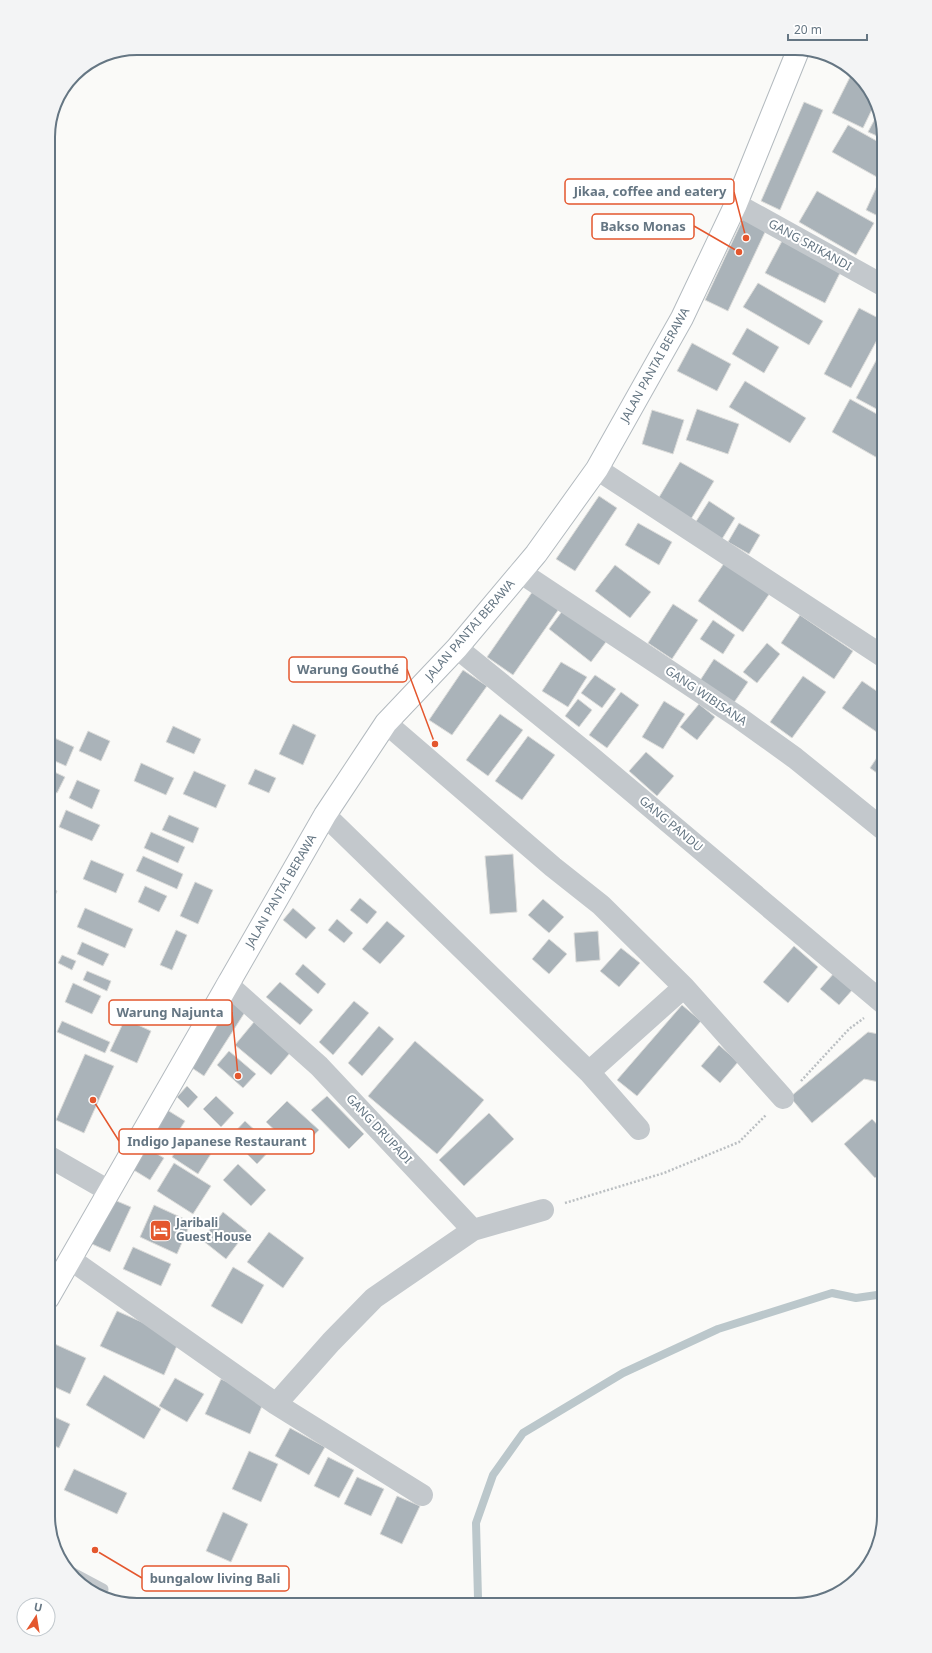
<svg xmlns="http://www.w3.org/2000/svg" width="932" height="1653" viewBox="0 0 932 1653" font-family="'Noto Sans',sans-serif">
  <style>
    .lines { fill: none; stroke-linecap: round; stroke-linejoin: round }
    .stream { stroke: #bbc7cb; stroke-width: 8 }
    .building { fill: #aab3b9; stroke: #dcdcda }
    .secondary-casing { stroke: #b3babf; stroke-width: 24 }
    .path { stroke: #bbbfc2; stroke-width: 2.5; stroke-dasharray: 2 2; stroke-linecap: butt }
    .lane { stroke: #c3c8cc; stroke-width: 11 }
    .street { stroke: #c3c8cc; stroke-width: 22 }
    .secondary { stroke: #fff; stroke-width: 22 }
    .labels { text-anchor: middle; stroke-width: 4; stroke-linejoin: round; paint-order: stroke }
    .street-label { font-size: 12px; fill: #657683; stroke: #fff }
    .poi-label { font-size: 12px; font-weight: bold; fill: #657683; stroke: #fff; text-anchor: start }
    .rim { fill: none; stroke: #657683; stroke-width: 2 }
    .leader { fill: none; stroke: #e4572e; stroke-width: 1.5 }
    .callout-dot { fill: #e4572e; stroke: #fff; stroke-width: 1.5 }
    .callout { fill: #fff; stroke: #e4572e; stroke-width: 1.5 }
    .callout-label { font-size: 13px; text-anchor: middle; font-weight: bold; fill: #657683 }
  </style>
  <rect width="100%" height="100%" fill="#fafaf8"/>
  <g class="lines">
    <path class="stream" d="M480 1605 478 1598 476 1523 493 1475 523 1433 623 1373 718 1329 832 1293 856 1298 884 1294"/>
  </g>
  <path class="building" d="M853 71 876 101 863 128 832 113Z
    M804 102 823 110 780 210 761 201Z
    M879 111 884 137V139L868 132Z
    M848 125 884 145V181L832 152Z
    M877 186 884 189V219L866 210Z
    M817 191 874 223 856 255 799 222Z
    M743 219 766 230 728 311 705 300Z
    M782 241 841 271 825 303 765 273Z
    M884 252V269L877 266Z
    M758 283 823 321 809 345 743 307Z
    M859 308 884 321V327L851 388 824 374Z
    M747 328 779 347 764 373 732 354Z
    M692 343 731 364 717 391 677 371Z
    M878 357 884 361V413L856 398Z
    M745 381 806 418 790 443 729 407Z
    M850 399 884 418V455L881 460 832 432Z
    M697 409 739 424 728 454 686 440Z
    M652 410 684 420 673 454 642 444Z
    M680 462 714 481 691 519 658 499Z
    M599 496 617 508 575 571 556 559Z
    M709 501 735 518 722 539 695 523Z
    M638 523 672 542 659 565 625 545Z
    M739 523 760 535 749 554 728 542Z
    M725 562 770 593 743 632 698 601Z
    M615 565 651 592 630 618 595 591Z
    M535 588 561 606 513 675 487 657Z
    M673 604 698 620 672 659 648 643Z
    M566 606 609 638 591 662 549 629Z
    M800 615 853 651 834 679 781 643Z
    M713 620 735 635 723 654 700 639Z
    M767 643 780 654 757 683 743 672Z
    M714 659 748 682 733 704 699 682Z
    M561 662 587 677 568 707 542 691Z
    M463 670 487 686 452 735 429 720Z
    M595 675 616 689 602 708 581 693Z
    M803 676 826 692 792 738 770 722Z
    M862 681 884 696V730L881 735 842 708Z
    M621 692 639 705 607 748 589 735Z
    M578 699 592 710 579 727 565 716Z
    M664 701 685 714 663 749 642 737Z
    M699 704 715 717 697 740 680 727Z
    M500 714 523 730 488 776 466 760Z
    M293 724 316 735 303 765 279 754Z
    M173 726 201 739 194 754 166 742Z
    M88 731 110 741 101 761 79 751Z
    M48 735 74 747 66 766 48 758Z
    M528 736 555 755 522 800 495 781Z
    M884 747V778L870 768Z
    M646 752 674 776 657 796 629 771Z
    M141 763 174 778 166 795 134 781Z
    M48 769 65 777 57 793 48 789Z
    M255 769 276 778 269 793 248 784Z
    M194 771 226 785 216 808 183 794Z
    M77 780 100 790 92 809 69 798Z
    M66 810 100 825 92 841 59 827Z
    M169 815 199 828 193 843 162 830Z
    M151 832 185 847 178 863 144 848Z
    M513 854 517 912 490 914 485 856Z
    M143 856 183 874 177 889 136 871Z
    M91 860 124 874 116 893 83 879Z
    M195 882 213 890 198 924 180 916Z
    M145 886 167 896 159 912 138 902Z
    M48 887 57 891 50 907 48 906Z
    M360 898 377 912 367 924 350 910Z
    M543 899 564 917 549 933 528 915Z
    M85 908 133 929 125 948 77 927Z
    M293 908 316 928 306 939 283 920Z
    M337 919 353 933 344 943 328 930Z
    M387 921 405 936 380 964 362 949Z
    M176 930 187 935 172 970 160 965Z
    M598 931 600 960 576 962 574 933Z
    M549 939 567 954 549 974 532 959Z
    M82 942 109 954 103 966 77 954Z
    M794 946 818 967 788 1003 763 982Z
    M621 948 640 963 619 987 600 971Z
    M62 955 76 961 72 970 58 963Z
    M303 964 326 984 318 994 295 974Z
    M87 971 111 981 107 991 83 980Z
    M835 972 854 988 839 1005 820 989Z
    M280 982 313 1010 300 1025 266 997Z
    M73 983 101 996 92 1014 65 1002Z
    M232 999 247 1009 204 1076 189 1066Z
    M354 1001 369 1013 333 1055 319 1042Z
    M682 1005 701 1021 637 1096 617 1080Z
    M125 1019 151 1031 137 1063 110 1051Z
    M62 1021 110 1042 105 1053 57 1032Z
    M254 1022 290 1053 271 1075 235 1045Z
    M379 1026 394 1039 362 1076 348 1063Z
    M868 1032 884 1035V1083L864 1079 812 1123 790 1097Z
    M415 1041 484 1100 437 1154 368 1096Z
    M719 1045 738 1062 720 1083 701 1066Z
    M229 1051 256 1074 243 1088 217 1065Z
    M85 1054 114 1066 84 1133 56 1120Z
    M187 1086 198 1097 188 1108 177 1097Z
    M216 1096 234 1113 221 1127 203 1109Z
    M327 1096 364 1134 349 1149 311 1110Z
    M287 1101 319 1130 298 1152 266 1122Z
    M164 1108 185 1121 166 1151 146 1138Z
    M489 1113 514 1139 464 1186 439 1160Z
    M872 1119 884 1132V1170L875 1178 844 1144Z
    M245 1121 273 1147 257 1164 230 1137Z
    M190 1129 216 1146 198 1174 172 1157Z
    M145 1147 164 1158 150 1180 132 1169Z
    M174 1163 211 1186 193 1214 157 1191Z
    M238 1164 266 1190 251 1206 223 1180Z
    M112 1199 131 1207 110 1252 92 1244Z
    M154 1205 191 1222 177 1254 140 1237Z
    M223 1212 247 1231 226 1259 202 1240Z
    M269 1232 304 1258 283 1288 247 1262Z
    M133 1247 171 1264 161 1286 123 1269Z
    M233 1267 264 1285 242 1324 211 1306Z
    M117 1311 180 1339 164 1375 100 1346Z
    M48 1341 86 1358 70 1394 48 1384Z
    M104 1375 161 1409 144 1439 86 1405Z
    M175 1378 204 1394 187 1422 159 1406Z
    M221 1379 265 1399 250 1434 205 1414Z
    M48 1414 70 1424 59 1448 48 1443Z
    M290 1428 325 1447 309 1475 275 1456Z
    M249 1451 278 1464 261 1502 232 1489Z
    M328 1457 354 1470 339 1498 314 1486Z
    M48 1459 54 1462 48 1474Z
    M74 1469 127 1493 117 1514 64 1490Z
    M357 1477 384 1489 371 1516 344 1504Z
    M397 1496 420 1506 402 1544 380 1534Z
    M223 1512 248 1524 231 1562 206 1551Z"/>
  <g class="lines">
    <defs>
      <path id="secondary" d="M48 1298 325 815 386 723 457 648 536 554 597 469 682 318 736 204 799 48"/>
    </defs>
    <use href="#secondary" class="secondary-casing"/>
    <path class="path" d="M801 1081 849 1029 864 1018
      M565 1203 664 1173 739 1142 766 1115"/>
    <path class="lane" d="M73 1573 103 1589"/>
    <path class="street" d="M736 204 884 286
      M597 469 884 657
      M520 572 738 717 795 758 884 830
      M457 648 584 751 883 1003
      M386 723 553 867 601 905 684 987 783 1098
      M325 815 589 1072 639 1129
      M227 984 319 1066 473 1230 543 1210
      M589 1072 684 987
      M48 1156 109 1191
      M70 1259 276 1404 422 1495
      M276 1404 331 1342 374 1298 473 1230"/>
    <use href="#secondary" class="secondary"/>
  </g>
  <defs>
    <symbol id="hotel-square" viewBox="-11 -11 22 22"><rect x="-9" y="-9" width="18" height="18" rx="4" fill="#e4572e" stroke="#fff"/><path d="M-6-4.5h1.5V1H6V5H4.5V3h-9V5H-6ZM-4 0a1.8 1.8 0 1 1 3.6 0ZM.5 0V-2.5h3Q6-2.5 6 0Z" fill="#fff"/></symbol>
  </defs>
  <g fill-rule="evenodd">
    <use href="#hotel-square" x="148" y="1218" width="25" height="25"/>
  </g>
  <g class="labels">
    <g class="street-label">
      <text transform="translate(810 245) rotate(29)" y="4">GANG SRIKANDI</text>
      <text transform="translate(655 365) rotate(-61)" y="4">JALAN PANTAI BERAWA</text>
      <text transform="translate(470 630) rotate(-49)" y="4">JALAN PANTAI BERAWA</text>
      <text transform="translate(706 696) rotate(34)" y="4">GANG WIBISANA</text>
      <text transform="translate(671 824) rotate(40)" y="4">GANG PANDU</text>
      <text transform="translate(281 891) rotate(-60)" y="4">JALAN PANTAI BERAWA</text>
      <text transform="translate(379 1129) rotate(47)" y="4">GANG DRUPADI</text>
    </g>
    <g class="poi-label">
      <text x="176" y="1227">Jaribali<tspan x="176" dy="14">Guest House</tspan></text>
    </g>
  </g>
  <path d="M0 0H932V1653H0ZM137 55H795A82 82 0 0 1 877 137V1516A82 82 0 0 1 795 1598H137A82 82 0 0 1 55 1516V137A82 82 0 0 1 137 55Z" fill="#f3f4f5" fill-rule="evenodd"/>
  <path class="rim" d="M137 55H795A82 82 0 0 1 877 137V1516A82 82 0 0 1 795 1598H137A82 82 0 0 1 55 1516V137A82 82 0 0 1 137 55Z"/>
  <path class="leader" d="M746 238L734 192M739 252L694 226M435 744L407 669M238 1076L232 1012M93 1100L119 1141M95 1550L142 1578"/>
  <g class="callout-dot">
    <circle cx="746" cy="238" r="4"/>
    <circle cx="739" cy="252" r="4"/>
    <circle cx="435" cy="744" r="4"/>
    <circle cx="238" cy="1076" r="4"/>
    <circle cx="93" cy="1100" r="4"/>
    <circle cx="95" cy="1550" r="4"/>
  </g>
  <g class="callout">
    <rect x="565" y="179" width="169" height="25" rx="4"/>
    <rect x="592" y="214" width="102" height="25" rx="4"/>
    <rect x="289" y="657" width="118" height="25" rx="4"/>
    <rect x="109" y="1000" width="123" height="25" rx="4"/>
    <rect x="119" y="1129" width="195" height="25" rx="4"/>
    <rect x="142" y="1566" width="147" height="25" rx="4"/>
  </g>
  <g class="callout-label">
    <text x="650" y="196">Jikaa, coffee and eatery</text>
    <text x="643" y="231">Bakso Monas</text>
    <text x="348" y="674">Warung Gouthé</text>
    <text x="170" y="1017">Warung Najunta</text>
    <text x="217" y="1146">Indigo Japanese Restaurant</text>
    <text x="215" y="1583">bungalow living Bali</text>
  </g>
  <g transform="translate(36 1617) rotate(12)"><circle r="19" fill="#ffffff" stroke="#c1c8cd"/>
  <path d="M0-3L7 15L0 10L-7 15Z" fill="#e4572e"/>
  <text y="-6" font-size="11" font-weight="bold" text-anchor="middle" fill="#657683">U</text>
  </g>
  <path d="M788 34v6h79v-6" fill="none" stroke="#657683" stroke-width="2"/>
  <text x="794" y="34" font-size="12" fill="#657683" stroke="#ffffff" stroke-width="3" paint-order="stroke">20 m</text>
</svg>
